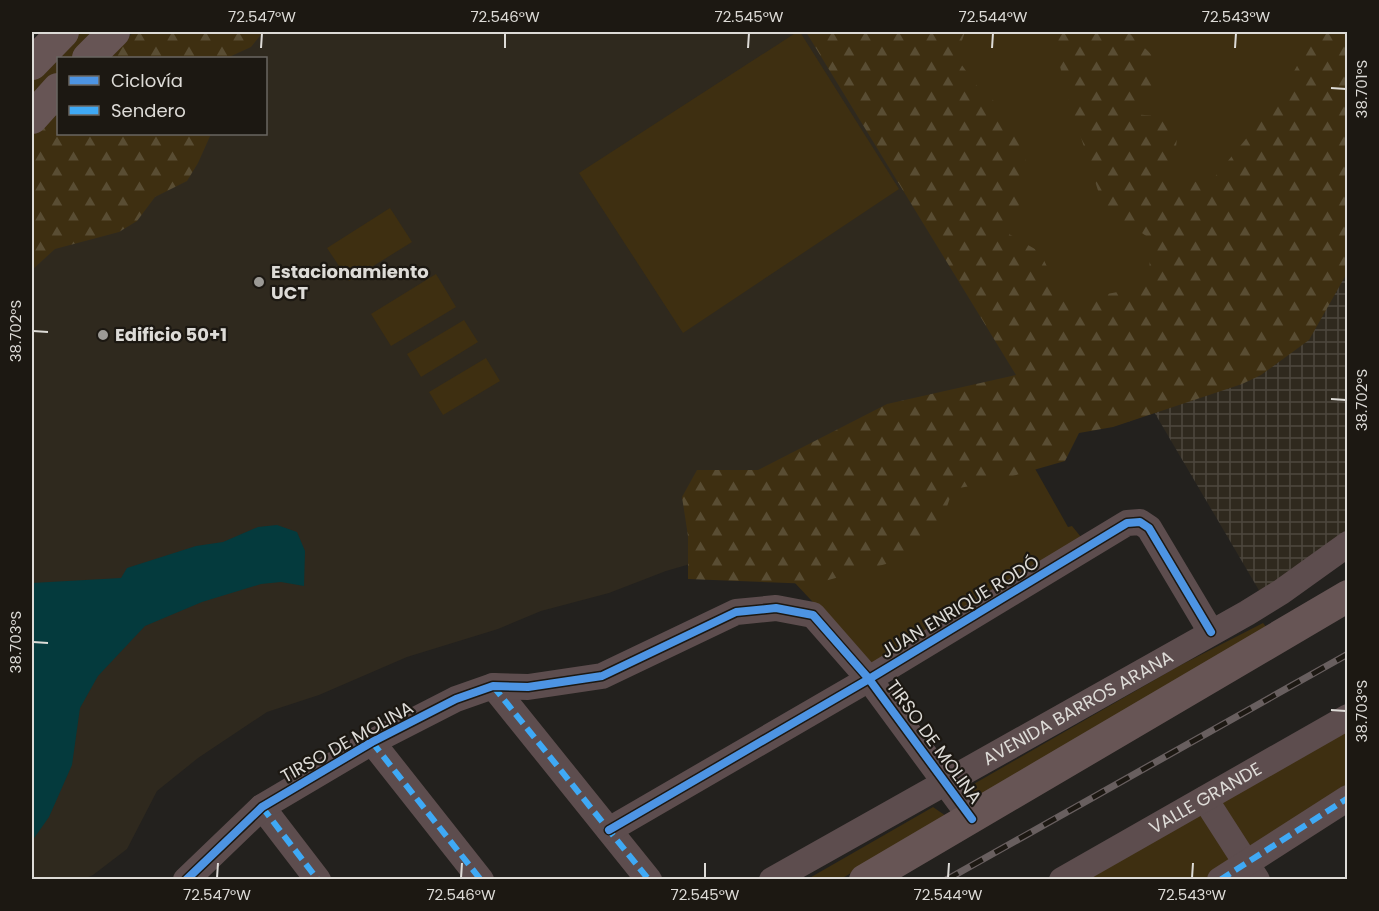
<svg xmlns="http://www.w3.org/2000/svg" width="1379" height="911" viewBox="0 0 1379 911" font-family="Poppins,sans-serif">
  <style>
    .built { fill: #2f291e }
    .industrial { fill: url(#industrial-grid) }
    .grass { fill: #3e2f11 }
    .forest { fill: url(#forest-firs) }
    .water { fill: #043a3d }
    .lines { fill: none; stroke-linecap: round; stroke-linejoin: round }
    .minor { stroke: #5d4d4e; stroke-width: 26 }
    .major { stroke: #675555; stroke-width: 32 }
    .rail-casing { stroke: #685f5f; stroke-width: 7 }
    .rail { stroke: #1c1812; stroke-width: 4.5; stroke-dasharray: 14; stroke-linecap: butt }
    .quiet { stroke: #3fa9f5; stroke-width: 6; stroke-dasharray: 12 6; stroke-linecap: butt }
    .cycleway-casing { stroke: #1c1812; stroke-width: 11 }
    .cycleway { stroke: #4d94e3; stroke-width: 8 }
    .ticks { fill: none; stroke: #dddbd7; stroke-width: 2 }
    .poi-dot { fill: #9c9a96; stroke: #1c1812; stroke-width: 2 }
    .labels { text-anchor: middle; stroke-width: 4.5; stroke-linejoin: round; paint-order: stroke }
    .poi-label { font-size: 18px; font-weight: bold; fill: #dddbd7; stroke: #1c1812; text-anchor: start }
    .street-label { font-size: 18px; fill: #dddbd7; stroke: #1c1812 }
    .neatline { fill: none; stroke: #dddbd7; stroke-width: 2 }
    .ticks-label { font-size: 15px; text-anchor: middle; fill: #dddbd7 }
  </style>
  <defs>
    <pattern id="industrial-grid" width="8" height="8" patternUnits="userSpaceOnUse" patternTransform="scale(1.5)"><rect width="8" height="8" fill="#2f291e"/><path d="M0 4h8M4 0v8" fill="none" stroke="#4d473e"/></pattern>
    <pattern id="forest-firs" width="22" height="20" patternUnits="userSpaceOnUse" patternTransform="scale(1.5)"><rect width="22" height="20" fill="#3e2f11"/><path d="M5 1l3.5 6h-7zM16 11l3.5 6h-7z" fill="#594d33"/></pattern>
  </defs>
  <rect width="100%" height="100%" fill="#23211e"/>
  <path class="built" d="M132 32H817L1027 372 711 558 666 571 609 593 541 611 498 629 407 657 319 695 267 712 198 758 157 791 127 849 93 875 84 879H32V135L266 134V58H106Z"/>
  <path class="industrial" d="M1347 205V530L1260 592 1140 388Z"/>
  <path class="grass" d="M76 32H100L74 58H58V75L32 103V78Z
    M797 32H800L899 189 683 333 579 173Z
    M817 32H1347L1140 388Z
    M390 208 412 242 349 281 327 248Z
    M436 274 456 307 391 346 371 314Z
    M464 320 478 342 421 377 407 354Z
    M486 358 500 381 443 415 429 392Z
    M1016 435 1068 527 1072 526 1081 537 873 666 762 548Z
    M1263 623 1272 634 973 800 972 785 1177 667Z
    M1347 723V789L1243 858 1208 803Z
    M933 807 946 816 841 879 806 880Z
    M1199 809 1233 864 1209 879 1075 880Z"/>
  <path class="forest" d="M134 32H263L251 47 227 58H106Z
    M806 32H965L956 57 977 86 1007 113 1026 149 1024 190 1009 234 1040 252 1064 302 1123 291 1149 270 1152 240 1103 206 1068 97 1051 32H1128L1152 55 1156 84 1121 113 1179 118 1172 186 1214 178C1251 132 1292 87 1313 32H1347V273L1309 340 1261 375 1242 384 1113 427 1079 433 1065 461 988 483 953 489 938 533 911 557 814 584 688 579V536L682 497 697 470H758L887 404 1016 375Z
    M58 107V134H211L198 163 187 181 155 197 137 221 119 232 55 249 32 270V135Z"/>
  <path class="water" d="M277 525 297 532 305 551 304 586 281 582 261 584 202 602 145 626 98 676 80 708 72 765 49 817 32 841V583L121 578 127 568 196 546 223 542 258 527Z"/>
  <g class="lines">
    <g class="minor">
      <path d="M493 686 649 880"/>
      <path d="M372 742 481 880"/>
      <path d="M1205 799 1257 880"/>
      <path d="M262 807 318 880"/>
      <path d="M609 830 869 679 1127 523 1140 522 1149 528 1211 632"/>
      <path d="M186 880 262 807 372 742 456 699 493 686 528 687 602 676 736 612 776 608 813 615 869 679 972 819"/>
      <path id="s1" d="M772 880 1247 613 1281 592 1348 544"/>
      <path id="s2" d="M1062 880 1348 717"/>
      <path d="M1220 880 1348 798"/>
    </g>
    <path class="major" d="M88 58 114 32
      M32 64 63 32
      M32 118 58 89
      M865 880 1348 596"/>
    <defs>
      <path id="rail" d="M946 880 1348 654"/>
    </defs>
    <use href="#rail" class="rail-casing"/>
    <use href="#rail" class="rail"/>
    <path class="quiet" d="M493 686 649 880
      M372 742 481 880
      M262 807 318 880
      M1220 880 1348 798"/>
    <defs>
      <path id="cycleway" d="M609 830 869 679 1127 523 1140 522 1149 528 1211 632
        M186 880 262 807 372 742 456 699 493 686 528 687 602 676 736 612 776 608 813 615 869 679 972 819"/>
    </defs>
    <use href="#cycleway" class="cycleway-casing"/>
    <use href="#cycleway" class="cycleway"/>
  </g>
  <path class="ticks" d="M261 48 262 33M505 48V33M748 48 749 33M992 48 993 33M1235 48 1236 33M1331 88 1346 89M33 331 48 332M1331 399 1346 400M33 642 48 643M1331 710 1346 711M217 878 218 863M461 878 462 863M705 878V863M948 878 949 863M1192 878 1193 863"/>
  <g class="poi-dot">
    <circle cx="259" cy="282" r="6"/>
    <circle cx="103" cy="335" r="6"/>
  </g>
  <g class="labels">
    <g class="poi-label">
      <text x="271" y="278">Estacionamiento<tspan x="271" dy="21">UCT</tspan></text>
      <text x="115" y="341">Edificio 50+1</text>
    </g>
    <g class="street-label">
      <text transform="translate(960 607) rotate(-31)" y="6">JUAN ENRIQUE RODÓ</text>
      <text dy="6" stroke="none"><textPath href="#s1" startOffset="351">AVENIDA BARROS ARANA</textPath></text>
      <text transform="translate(347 742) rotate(-29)" y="6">TIRSO DE MOLINA</text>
      <text transform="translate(934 742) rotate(54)" y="6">TIRSO DE MOLINA</text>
      <text dy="6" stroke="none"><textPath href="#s2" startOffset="165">VALLE GRANDE</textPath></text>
    </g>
  </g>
  <rect width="1379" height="911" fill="none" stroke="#1c1812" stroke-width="66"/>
  <rect x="57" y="57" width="210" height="78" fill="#1c1812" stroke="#696661" stroke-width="1.5"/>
  <rect x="69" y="76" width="30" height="9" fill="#4d94e3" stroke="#696661" stroke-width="1.5"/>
  <text x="111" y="87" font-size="18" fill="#dddbd7">Ciclovía</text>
  <rect x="69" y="106" width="30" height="9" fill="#3fa9f5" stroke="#696661" stroke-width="1.5"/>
  <text x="111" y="117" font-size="18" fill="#dddbd7">Sendero</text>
  <rect x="33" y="33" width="1313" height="845" class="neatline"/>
  <g class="ticks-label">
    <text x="262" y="22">72.547°W</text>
    <text x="505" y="22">72.546°W</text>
    <text x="749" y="22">72.545°W</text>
    <text x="993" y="22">72.544°W</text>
    <text x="1236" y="22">72.543°W</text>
    <text transform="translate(1362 89) rotate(-90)" y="5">38.701°S</text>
    <text transform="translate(16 331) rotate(-90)" y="5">38.702°S</text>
    <text transform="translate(1362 400) rotate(-90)" y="5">38.702°S</text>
    <text transform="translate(16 642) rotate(-90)" y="5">38.703°S</text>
    <text transform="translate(1362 711) rotate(-90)" y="5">38.703°S</text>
    <text x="217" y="900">72.547°W</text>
    <text x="461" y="900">72.546°W</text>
    <text x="705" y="900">72.545°W</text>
    <text x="948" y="900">72.544°W</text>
    <text x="1192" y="900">72.543°W</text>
  </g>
</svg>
